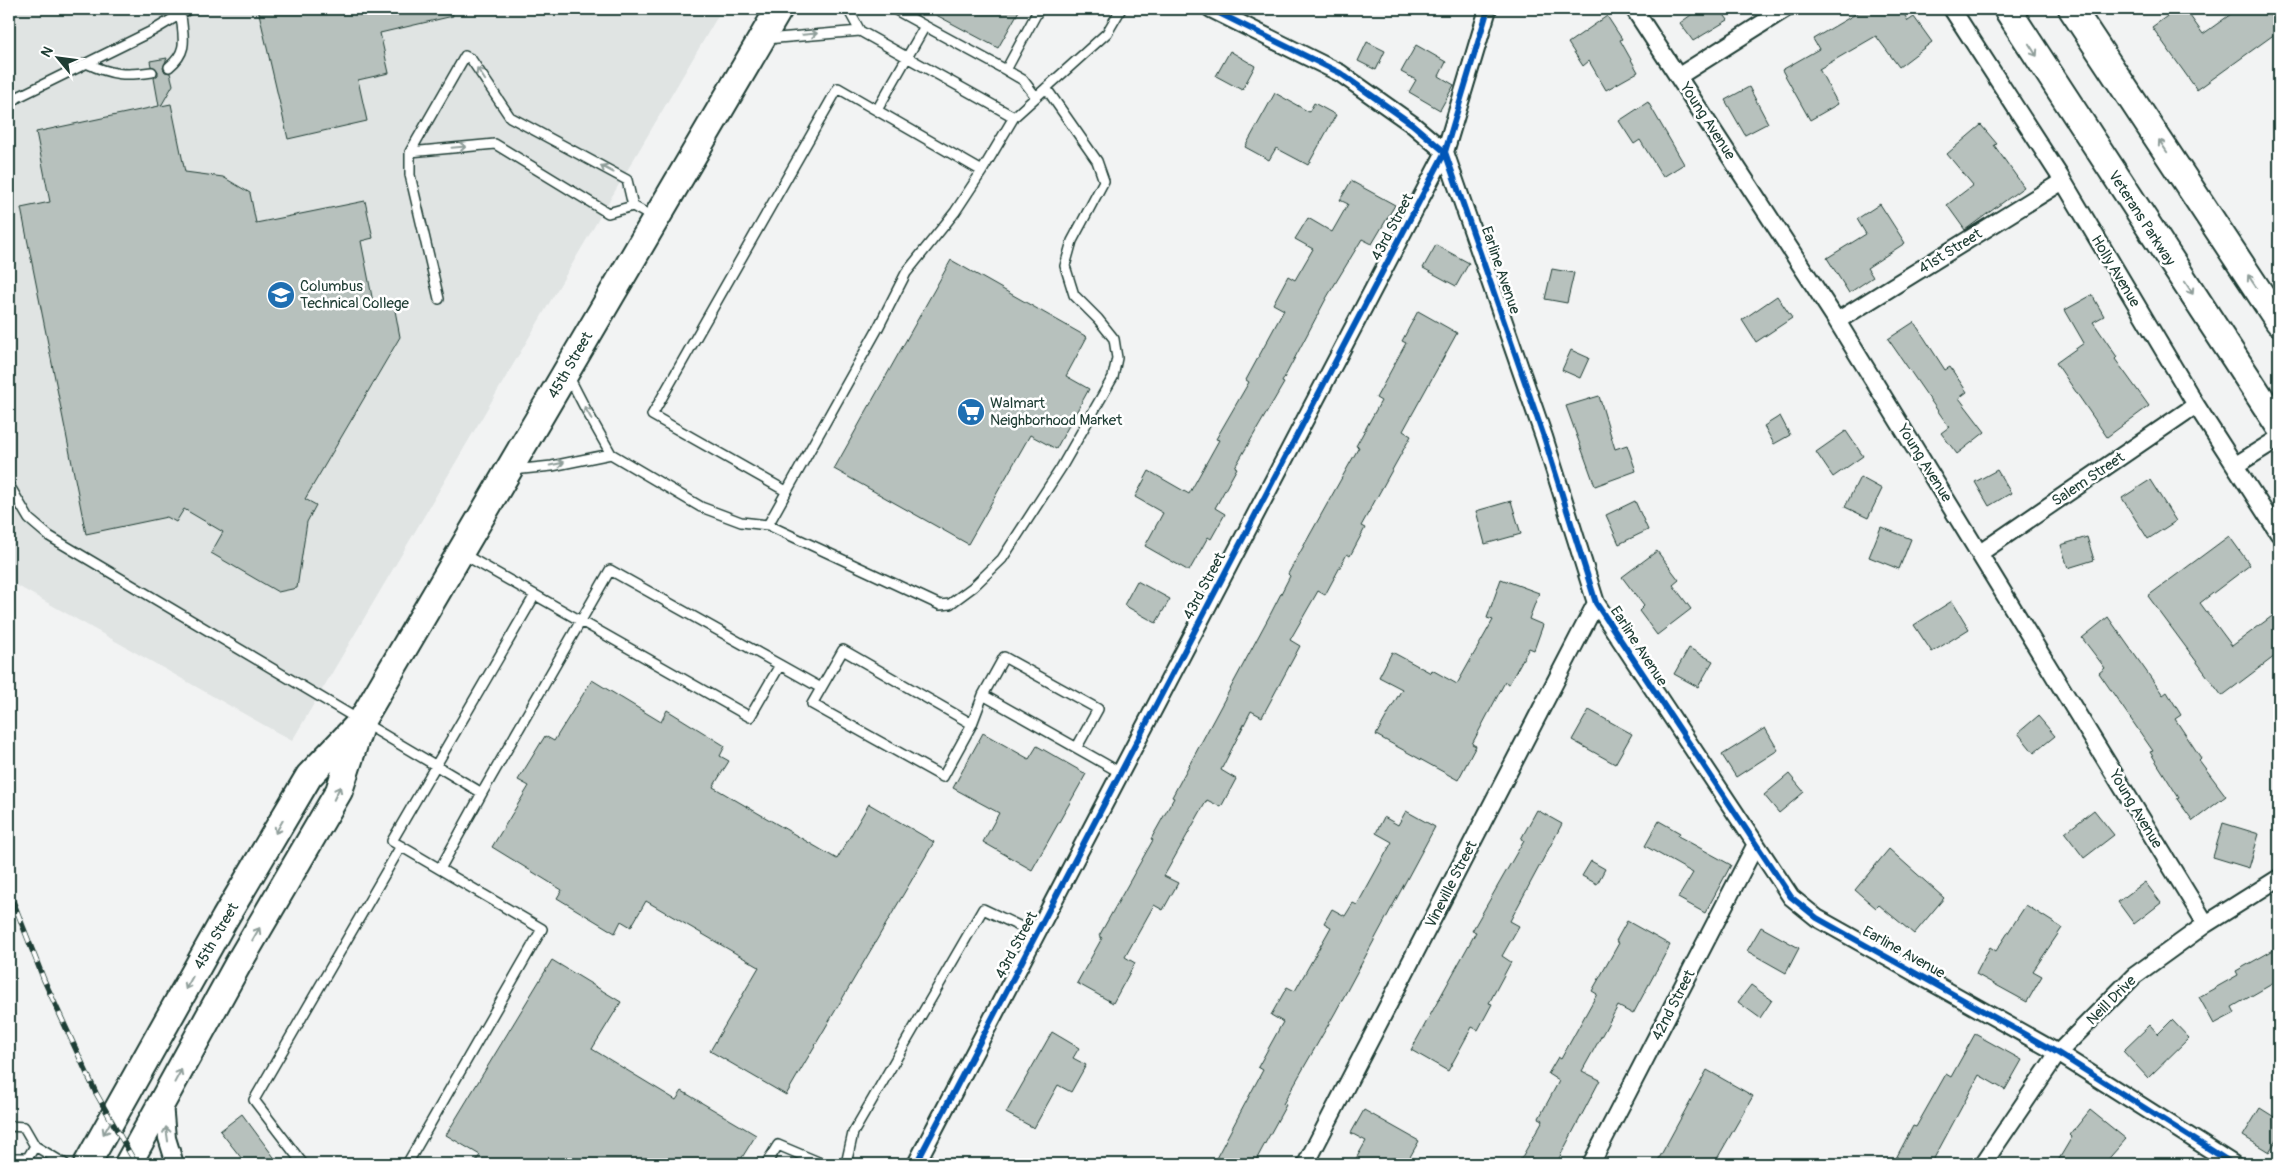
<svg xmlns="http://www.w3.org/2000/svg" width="2288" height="1173" viewBox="0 0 2288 1173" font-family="Pangolin,sans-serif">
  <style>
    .built { fill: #e0e4e3 }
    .building { fill: #b7c1bd; stroke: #1f3d34 }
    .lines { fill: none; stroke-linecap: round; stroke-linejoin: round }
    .lane-casing { stroke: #1f3d34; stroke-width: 12 }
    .street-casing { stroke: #1f3d34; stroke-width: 20 }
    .primary-casing { stroke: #1f3d34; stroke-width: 30 }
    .lane { stroke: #fff; stroke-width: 9 }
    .street { stroke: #fff; stroke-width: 16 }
    .primary { stroke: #fff; stroke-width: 26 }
    .rail-casing { stroke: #1f3d34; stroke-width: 5.5 }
    .rail { stroke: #fff; stroke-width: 4; stroke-dasharray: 11; stroke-linecap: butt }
    .cycleway-casing { stroke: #fff; stroke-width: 9 }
    .cycleway { stroke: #0057b8; stroke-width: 6 }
    .oneway { stroke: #8f9e9a }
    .labels { text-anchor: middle; stroke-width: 5; stroke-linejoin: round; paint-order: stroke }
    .street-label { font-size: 15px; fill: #1f3d34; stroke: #fff }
    .poi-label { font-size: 15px; fill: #1f3d34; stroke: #fff; text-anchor: start }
  </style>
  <rect width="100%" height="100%" fill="#f2f3f3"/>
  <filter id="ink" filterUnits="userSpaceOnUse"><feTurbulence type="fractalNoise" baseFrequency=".02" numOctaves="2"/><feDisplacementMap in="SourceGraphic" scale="10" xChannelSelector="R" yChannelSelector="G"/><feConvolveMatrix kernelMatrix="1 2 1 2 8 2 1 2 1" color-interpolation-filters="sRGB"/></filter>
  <g filter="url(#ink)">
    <path class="built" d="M9 9H722L292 741 9 581Z"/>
    <path class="building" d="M258 9H452L453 16 380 33 389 73 358 80 367 121 288 139Z
      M925 9H1020L998 48Z
      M1699 9H1720L1728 20 1693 41 1680 23Z
      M1864 9H1901L1908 21 1914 17 1932 42 1899 67 1876 36 1819 69 1838 104 1810 120 1782 70 1819 49 1813 39Z
      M2177 9H2185L2203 34 2238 9H2270L2279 22V31L2197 90 2152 27Z
      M1607 16 1622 39 1620 40 1638 72 1606 90 1589 61 1583 66 1568 43Z
      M1367 42 1385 51 1376 70 1358 61Z
      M1416 45 1446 62 1439 76 1454 85 1440 110 1409 92 1416 80 1401 72Z
      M1230 51 1255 66 1242 90 1216 76Z
      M167 58 163 68 165 72 170 73 173 85 161 106 171 104 185 172 223 177 250 193 256 223 365 201 373 238 361 241 373 302 394 305 400 337 305 499 316 505 307 522 297 588 278 592 211 553 223 532 184 509 176 522 167 517 86 534 21 208 50 202 36 132 159 106 154 78 158 75V71L151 66 150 61Z
      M1749 87 1768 123 1745 135 1725 100Z
      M1275 93 1309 112 1314 103 1336 115 1308 165 1276 148 1269 160 1245 147Z
      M1648 102 1684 164 1663 177 1640 140 1634 144 1619 121Z
      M1981 125 1997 144 1994 145 2024 187 1965 230 1947 205 1973 185 1947 154Z
      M1351 181 1395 205 1372 244 1362 239 1327 297 1282 382 1284 383 1235 467 1237 468 1215 508 1225 514 1211 539 1208 537 1189 571 1145 546 1163 513 1135 497 1149 471 1189 494 1219 440 1216 439 1249 382 1246 380 1284 310 1273 304 1288 276 1295 280 1313 249 1295 239 1308 218 1332 232 1348 204 1340 200Z
      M1880 204 1905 243 1867 268 1873 277 1849 293 1827 258 1866 234 1857 219Z
      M1436 245 1469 263 1456 286 1423 268Z
      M951 260 1087 337 1066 376 1089 389 1056 449 1030 435 968 544 834 469Z
      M1552 269 1574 273 1567 303 1545 299Z
      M2092 295 2104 316 2093 322 2117 357 2115 359 2149 406 2107 437 2056 363 2084 343 2065 310Z
      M1777 296 1792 318 1756 342 1742 320Z
      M1418 311 1457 333 1403 431 1411 436 1361 526 1365 528 1350 556 1347 554 1325 595 1318 591 1290 640 1300 646 1262 717 1251 711 1221 770 1236 779 1221 807 1207 800 1164 876 1178 883 1163 910 1154 905 1125 957 1135 963 1113 1003 1077 983 1102 938 1099 936 1153 840 1151 839 1174 798 1172 797 1271 613 1290 576 1288 574 1359 447 1356 446 1381 401 1376 398 1406 343 1402 341Z
      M1914 322 1945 370 1950 367 1967 392 1959 398 1985 432 1957 454 1941 433 1949 427 1888 339Z
      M1571 350 1589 358 1580 378 1562 370Z
      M1599 396 1615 449 1627 445 1636 471 1595 486 1566 406Z
      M1780 416 1790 435 1774 444 1764 426Z
      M1846 431 1863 456 1833 477 1816 452Z
      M1997 470 2011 493 1989 506 1975 482Z
      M1860 477 1882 489 1868 518 1845 507Z
      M2150 480 2176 521 2148 539 2122 498Z
      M1511 501 1521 534 1485 544 1476 511Z
      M1635 501 1648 530 1619 544 1606 515Z
      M1881 527 1911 539 1899 569 1869 557Z
      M2229 536 2250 565 2200 603 2232 646 2279 611V653L2222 696 2148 596Z
      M2087 537 2094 560 2068 568 2061 545Z
      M1657 551 1679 580 1673 585 1691 609 1657 635 1639 611 1644 606 1622 577Z
      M1501 579 1539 593 1529 619 1543 625 1534 650 1529 648 1509 684 1505 682 1472 744 1476 746 1458 780 1376 735 1402 689 1379 677 1392 652 1431 673 1432 670 1457 684 1493 620 1487 618Z
      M1137 581 1170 599 1156 623 1124 605Z
      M1952 601 1969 629 1932 652 1914 625Z
      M2108 617 2163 695 2167 692 2181 715 2175 719 2201 758 2199 760 2226 796 2193 821 2177 799 2179 798 2150 752 2153 751 2099 673 2105 668 2082 638Z
      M1689 648 1713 661 1698 687 1674 674Z
      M592 680 661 722 667 710 725 746 720 756 729 761 713 787 837 859 869 804 934 842 786 1095 710 1051 759 967 646 901 631 927 621 921 615 933 557 898 562 890 492 847 529 786 518 780 545 736 554 741Z
      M1589 710 1632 734 1615 764 1572 740Z
      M2038 716 2055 736 2034 753 2018 733Z
      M1765 728 1778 750 1736 777 1722 755Z
      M983 733 1029 759 1037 746 1086 774 1032 870 983 842 999 813 953 788Z
      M1789 774 1804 792 1779 813 1764 795Z
      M1537 810 1562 824 1510 921 1519 926 1502 956 1511 962 1489 1003 1492 1004 1478 1030 1472 1027 1448 1071 1411 1050 1476 932 1472 931 1524 840 1521 839Z
      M2094 810 2114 835 2084 858 2065 833Z
      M1406 811 1435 827 1335 1013 1283 1104 1286 1105 1262 1149 1254 1164H1213L1263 1070 1258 1067 1283 1022 1271 1015 1287 987 1295 991 1331 927 1324 923 1332 909 1345 916 1353 903 1357 905 1392 842 1376 833 1384 817 1398 825Z
      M1659 821 1680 833 1678 836 1731 865 1705 913 1678 898 1693 873 1645 846Z
      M2223 823 2259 834 2249 868 2213 857Z
      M1889 849 1944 898 1914 934 1879 905 1876 908 1855 890Z
      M1591 861 1605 869 1597 884 1582 876Z
      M2145 882 2161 903 2134 924 2118 902Z
      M2026 905 2062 928 2033 971 2042 976 2027 1002 1976 974 1990 947 1996 951Z
      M1627 921 1670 945 1633 1014 1618 1006 1582 1071 1600 1080 1556 1164H1518L1543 1120 1539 1118 1559 1081 1548 1074 1558 1057 1561 1059 1597 994 1592 991 1619 943 1616 941Z
      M1761 927 1799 948 1786 973 1747 951Z
      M2279 947V980L2232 1007 2235 1013 2214 1024 2199 997 2238 975 2236 971Z
      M552 960 621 1002 592 1049 676 1100 682 1091 756 1135 738 1164H474L480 1155 446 1135Z
      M1751 985 1772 1000 1760 1018 1738 1002Z
      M2172 1020 2189 1038 2148 1078 2123 1051 2150 1025 2158 1034Z
      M1052 1032 1079 1048 1073 1058 1086 1065 1071 1092 1058 1085 1034 1128 1006 1113Z
      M1975 1034 2022 1060 2005 1090 1979 1075 1931 1164H1893L1913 1126 1916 1127 1946 1074 1951 1077Z
      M1707 1070 1753 1096 1714 1164H1656Z
      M2260 1108 2279 1120V1136L2269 1152 2243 1136Z
      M1364 1110 1419 1141 1406 1164H1353L1366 1141 1351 1133Z
      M2090 1110 2126 1139 2104 1164H2056L2072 1137 2070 1135Z
      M242 1114 279 1164H246L220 1131Z"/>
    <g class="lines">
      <defs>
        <path id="lane" d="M848 9 860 31 1014 117
          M925 26 1006 70
          M766 39 860 31
          M86 63C112 75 125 76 152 72
          M169 67C189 51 183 37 181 15
          M1036 97 1023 80 1006 70 1039 9
          M9 105 18 97 154 30 189 9
          M877 110 925 26 894 9
          M410 152 495 144 608 213 633 206 654 218
          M439 299 410 175V152L465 56 471 59 510 117 627 180 633 206
          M568 375 584 406 611 454 701 507 741 522 768 525 878 328 906 273 955 212 982 171 1014 117 1107 33 1121 9
          M513 470 552 466 611 454
          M9 485 29 519 49 536 482 793 610 570 780 665 750 717 463 554
          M786 491 652 415 838 88 982 171
          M768 525 940 605 950 604 973 587 1002 559 1061 468 1113 377 1117 358 1114 339 1098 319 1074 295 1065 266 1072 241 1104 181 1097 161 1046 88
          M780 665 821 688
          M983 695 1121 773
          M972 724 843 650 812 704 943 777 972 724 983 695 1004 657 1098 709 1077 747
          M440 869 482 793
          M9 1126 24 1127 35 1146 65 1164
          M9 1158H27
          M24 1164 35 1146
          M303 1164 254 1100 401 846
          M407 1164 542 929 392 841 535 595
          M766 1164 778 1145 823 1164
          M846 1164 853 1133 983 909 1036 934"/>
        <path id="street" d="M1211 9 1340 73 1412 124 1445 152 1544 437 1596 603 1791 897 1817 918 2058 1053 2233 1164
          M1634 9 1837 321 2206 924
          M1952 9 2063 181 2196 405 2279 534
          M1679 76 1785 9
          M1837 321 2063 181
          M2236 465 2279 438
          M1980 553 2196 405
          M164 1103 167 1138 175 1164
          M916 1164 1445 152 1488 9
          M1306 1164 1596 603
          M1591 1164 1755 846
          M1983 1164 2058 1053 2134 976 2206 924 2279 878"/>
        <path id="primary" d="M2007 9 2279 426
          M2072 9 2279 322
          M87 1164 225 918 309 776 358 725
          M128 1164 238 964 339 791 362 720 779 9"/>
      </defs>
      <use href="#lane" class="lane-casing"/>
      <use href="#street" class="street-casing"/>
      <use href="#primary" class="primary-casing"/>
      <use href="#lane" class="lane"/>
      <use href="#street" class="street"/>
      <use href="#primary" class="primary"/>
      <defs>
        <path id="rail" d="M9 891 44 980 96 1093 136 1164"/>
      </defs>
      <use href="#rail" class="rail-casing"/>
      <use href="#rail" class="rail"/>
      <defs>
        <path id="cycleway" d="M1211 9 1340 73 1412 124 1445 152 1544 437 1596 603 1791 897 1817 918 2058 1053 2233 1164
          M916 1164 1445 152 1488 9"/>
      </defs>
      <use href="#cycleway" class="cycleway-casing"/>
      <use href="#cycleway" class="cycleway"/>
    </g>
    <defs><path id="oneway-shaft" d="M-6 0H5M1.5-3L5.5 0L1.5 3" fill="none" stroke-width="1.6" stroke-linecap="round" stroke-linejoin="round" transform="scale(1.25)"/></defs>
    <g class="oneway">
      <use href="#oneway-shaft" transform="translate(810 34) rotate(-5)"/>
      <use href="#oneway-shaft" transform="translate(2033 50) rotate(57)"/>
      <use href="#oneway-shaft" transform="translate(481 74) rotate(-124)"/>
      <use href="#oneway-shaft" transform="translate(2163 146) rotate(-124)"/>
      <use href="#oneway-shaft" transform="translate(459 147) rotate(-5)"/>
      <use href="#oneway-shaft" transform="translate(607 169) rotate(-152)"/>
      <use href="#oneway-shaft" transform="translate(2252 281) rotate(-124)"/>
      <use href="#oneway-shaft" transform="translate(2189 288) rotate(57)"/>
      <use href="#oneway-shaft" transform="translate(588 413) rotate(-120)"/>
      <use href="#oneway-shaft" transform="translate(557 464) rotate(-12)"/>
      <use href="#oneway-shaft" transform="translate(337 793) rotate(-64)"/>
      <use href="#oneway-shaft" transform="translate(279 827) rotate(120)"/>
      <use href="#oneway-shaft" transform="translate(256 934) rotate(-60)"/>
      <use href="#oneway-shaft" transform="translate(189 983) rotate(119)"/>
      <use href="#oneway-shaft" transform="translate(178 1076) rotate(-62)"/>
      <use href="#oneway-shaft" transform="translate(107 1128) rotate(120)"/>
      <use href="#oneway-shaft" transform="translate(167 1134) rotate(-98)"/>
    </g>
  </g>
  <defs>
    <symbol id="university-disc" viewBox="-11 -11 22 22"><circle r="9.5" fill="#1f6fb2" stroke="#fff"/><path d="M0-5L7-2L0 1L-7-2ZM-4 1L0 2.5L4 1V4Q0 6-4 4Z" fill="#fff"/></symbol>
    <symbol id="supermarket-disc" viewBox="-11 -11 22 22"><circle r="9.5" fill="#1f6fb2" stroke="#fff"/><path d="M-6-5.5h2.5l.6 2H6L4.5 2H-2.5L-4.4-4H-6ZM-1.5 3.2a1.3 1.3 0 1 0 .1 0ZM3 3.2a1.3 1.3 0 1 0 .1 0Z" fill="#fff"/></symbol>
  </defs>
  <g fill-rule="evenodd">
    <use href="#university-disc" x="265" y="279" width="32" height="32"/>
    <use href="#supermarket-disc" x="955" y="396" width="32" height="32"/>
  </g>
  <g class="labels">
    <g class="street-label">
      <text transform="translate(1708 121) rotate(57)" y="5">Young Avenue</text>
      <text transform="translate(2142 218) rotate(57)" y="5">Veterans Parkway</text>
      <text transform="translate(1392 227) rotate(-62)" y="5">43rd Street</text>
      <text transform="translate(1950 251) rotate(-32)" y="5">41st Street</text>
      <text transform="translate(1501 270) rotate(71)" y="5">Earline Avenue</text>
      <text transform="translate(2116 271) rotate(59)" y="5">Holly Avenue</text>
      <text transform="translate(570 365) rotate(-60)" y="5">45th Street</text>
      <text transform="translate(1925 463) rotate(58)" y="5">Young Avenue</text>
      <text transform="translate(2088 479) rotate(-34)" y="5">Salem Street</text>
      <text transform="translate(1204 586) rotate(-62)" y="5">43rd Street</text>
      <text transform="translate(1639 646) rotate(57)" y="5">Earline Avenue</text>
      <text transform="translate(2136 809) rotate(59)" y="5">Young Avenue</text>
      <text transform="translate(1451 884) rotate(-63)" y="5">Vineville Street</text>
      <text transform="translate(216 936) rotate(-60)" y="5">45th Street</text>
      <text transform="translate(1016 945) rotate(-62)" y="5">43rd Street</text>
      <text transform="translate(1904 952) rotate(29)" y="5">Earline Avenue</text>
      <text transform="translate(2111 1000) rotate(-45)" y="5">Neill Drive</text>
      <text transform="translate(1673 1005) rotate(-63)" y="5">42nd Street</text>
    </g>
    <g class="poi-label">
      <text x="300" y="291">Columbus<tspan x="300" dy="17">Technical College</tspan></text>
      <text x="990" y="408">Walmart<tspan x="990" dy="17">Neighborhood Market</tspan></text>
    </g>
  </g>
  <rect width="2288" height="1173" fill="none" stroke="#fff" stroke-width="30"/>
  <rect x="15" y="15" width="2258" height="1143" fill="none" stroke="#1f3d34" stroke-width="2" filter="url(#ink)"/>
  <g transform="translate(58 58) rotate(299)" stroke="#ffffff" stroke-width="4" paint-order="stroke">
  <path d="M0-4L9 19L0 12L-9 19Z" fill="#1f3d34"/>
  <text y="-8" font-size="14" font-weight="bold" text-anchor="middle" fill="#1f3d34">N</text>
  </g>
</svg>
